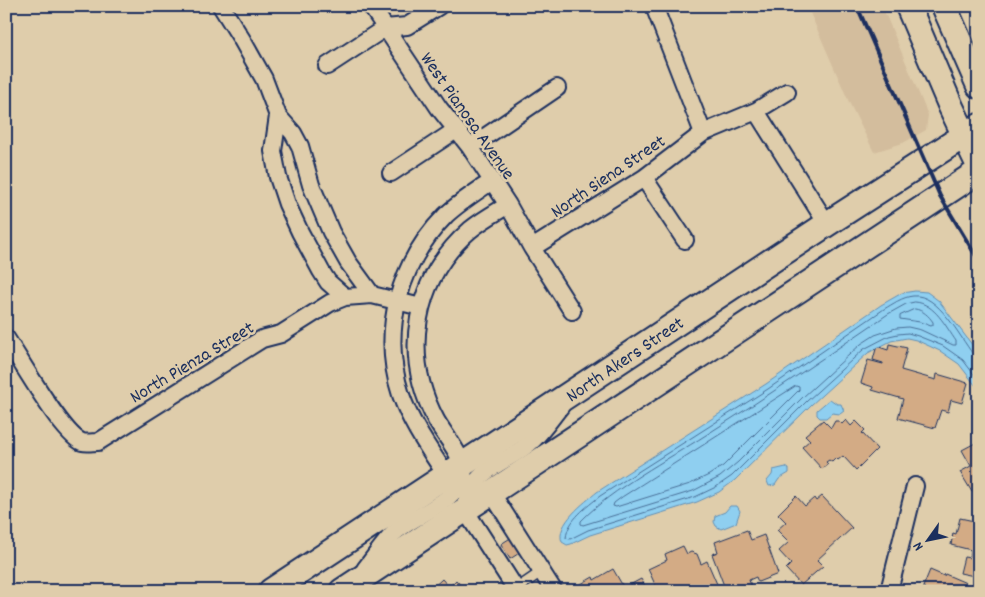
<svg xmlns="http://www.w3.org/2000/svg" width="985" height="597" viewBox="0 0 985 597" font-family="Dekko,sans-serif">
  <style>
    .built { fill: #d3bd9d }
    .water { fill: #8fcff0; stroke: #618fb6 }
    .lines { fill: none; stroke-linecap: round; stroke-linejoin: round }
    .shore { stroke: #496f98; stroke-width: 1 }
    .building { fill: #d3ab85; stroke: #1b2f5e }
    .service-casing { stroke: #1b2f5e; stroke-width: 12 }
    .minor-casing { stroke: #1b2f5e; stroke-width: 20 }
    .secondary-casing { stroke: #1b2f5e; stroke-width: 28 }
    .service { stroke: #dfcdab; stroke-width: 9 }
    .minor { stroke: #dfcdab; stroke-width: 16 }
    .secondary { stroke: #dfcdab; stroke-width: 24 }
    .rail { stroke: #1b2f5e; stroke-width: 4 }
    .labels { text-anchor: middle; stroke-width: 5; stroke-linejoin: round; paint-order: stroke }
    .street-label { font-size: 19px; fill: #1b2f5e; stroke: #dfcdab }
  </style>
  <rect width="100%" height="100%" fill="#dfcdab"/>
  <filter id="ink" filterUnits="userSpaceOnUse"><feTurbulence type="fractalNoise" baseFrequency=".02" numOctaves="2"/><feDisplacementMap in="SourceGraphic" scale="10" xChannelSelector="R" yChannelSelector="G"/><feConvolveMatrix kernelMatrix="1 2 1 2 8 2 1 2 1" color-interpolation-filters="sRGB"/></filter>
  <g filter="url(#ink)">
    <path class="built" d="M807 6H882L928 115 926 130 903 143 874 152 849 102Z"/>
    <path class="water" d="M915 291 927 292 939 301 979 354V390L959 364 940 351 916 340 907 338 891 341 868 353 811 405 735 480 719 492 697 502 590 535 571 544 567 545 562 542C555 524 585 502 597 492L766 384 881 305 902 293Z
      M830 399 837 404H841L844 411 840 414 832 413 826 418H820L817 415V410Z
      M786 467 789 469V473L779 479 775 485 769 486 767 481 772 475 773 470Z
      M730 506H737L740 511 736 523 721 529 716 526 714 522 715 516 725 512Z"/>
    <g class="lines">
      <path class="shore" d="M915 302C935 303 946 327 956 341V345H953L921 330 908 327 896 328 875 335 861 344 803 397 738 462 720 477 693 491 583 525 581 524V521C613 488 667 460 706 435 768 396 828 355 888 314L906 304Z
        M915 309C923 310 929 316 933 322V325L931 326 920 322 900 319V316Z
        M979 356 973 354C959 336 938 293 913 296 902 297 893 304 884 309L768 389 600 496C587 507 568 519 566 538L570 539 588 530 695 497 716 487 732 476 807 401 864 349 889 336 898 334 908 333 918 336 943 346 963 360 979 381
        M796 386 799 387V390L723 466 709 475 690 484 616 507 613 506 614 503 622 497Z"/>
    </g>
    <path class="building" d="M889 344 907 348 901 370 936 380 937 374 968 383 962 403 951 400 948 412 941 410 935 428 898 418 903 399 872 390 873 387 861 383 868 360 883 364V363L873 360 876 349 879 347 888 350Z
      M823 420 831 428 835 421H839L842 424 846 420 851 426 856 421 865 430 862 433 877 449 856 470 843 456 838 460 836 458 832 462 829 460 826 462 828 464 822 469 802 447 810 440 805 435Z
      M979 441V500L974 491 972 492 960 472 971 466 962 450Z
      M796 496 805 506 814 498 816 501 822 496 852 528 817 560 823 566 801 585 786 569 791 564 779 551 789 542 777 530 786 522 778 514Z
      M960 518 979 522V577L960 573 964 557 970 558 971 550 951 545 953 533 956 534Z
      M747 530 751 540 764 535 778 574 758 582 756 577 749 580 753 591H726L712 554 718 552 715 542Z
      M512 537 521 552 510 559 501 544Z
      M683 546 687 554 691 552 697 554 701 564 707 561 720 591H658L648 569 667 560 665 554Z
      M613 569 624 588 641 579 648 591H585L581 584 593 577 594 580Z
      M930 570 944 576 945 574 966 583 963 591H923L925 588 923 587Z
      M442 579 449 587 456 580 466 591H429Z"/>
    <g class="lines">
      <defs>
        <path id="service" d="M516 589 541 572"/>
        <path id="minor" d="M221 6 241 38 264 79 278 116 293 133 300 146 311 185 331 232 348 262 372 295
          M371 6 439 108 470 147 508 205 532 248 572 311
          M654 6 703 133
          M327 66 385 28 407 26 439 6
          M756 111 827 224
          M278 116 273 151 278 177 287 204 300 232 321 271 328 282 345 297 372 295 421 307
          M470 147 557 88
          M391 173 456 130
          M644 178 685 240
          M532 248 644 178 703 133 756 111 787 92
          M6 338C20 359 62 434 82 442 87 443 93 442 98 442L262 339 281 334 330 303 345 297
          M446 475C430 450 411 424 401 395 380 331 399 263 446 215 460 202 476 192 492 181
          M491 492 554 591
          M365 569C374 558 383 544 393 534 412 516 455 503 463 477 467 460 444 435 436 420 401 354 414 279 470 230 482 220 495 213 508 205
          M517 591 465 510C470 466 508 465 534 439 544 429 552 417 561 406
          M889 591 915 486"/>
        <path id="secondary" d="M908 6 951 107 979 166
          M944 6 979 86
          M271 591 827 224 979 126
          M342 591 979 171"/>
      </defs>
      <use href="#service" class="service-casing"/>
      <use href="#minor" class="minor-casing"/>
      <use href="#secondary" class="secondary-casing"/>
      <use href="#service" class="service"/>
      <use href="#minor" class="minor"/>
      <use href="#secondary" class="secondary"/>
      <path class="rail" d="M857 6 940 196 979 261"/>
    </g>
  </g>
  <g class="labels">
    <g class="street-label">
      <text transform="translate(469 115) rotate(55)" y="7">West Pianosa Avenue</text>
      <text transform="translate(607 175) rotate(-34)" y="7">North Siena Street</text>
      <text transform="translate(624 358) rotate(-34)" y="7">North Akers Street</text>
      <text transform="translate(191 361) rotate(-31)" y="7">North Pienza Street</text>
    </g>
  </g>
  <rect width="985" height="597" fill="none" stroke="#dfcdab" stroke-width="25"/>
  <rect x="12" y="12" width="960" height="572" fill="none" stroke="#1b2f5e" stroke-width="2" filter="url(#ink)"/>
  <g transform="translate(928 540) rotate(237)" stroke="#dfcdab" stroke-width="4" paint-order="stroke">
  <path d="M0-4L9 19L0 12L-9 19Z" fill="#1b2f5e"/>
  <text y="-8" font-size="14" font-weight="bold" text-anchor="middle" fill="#1b2f5e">N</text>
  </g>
</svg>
